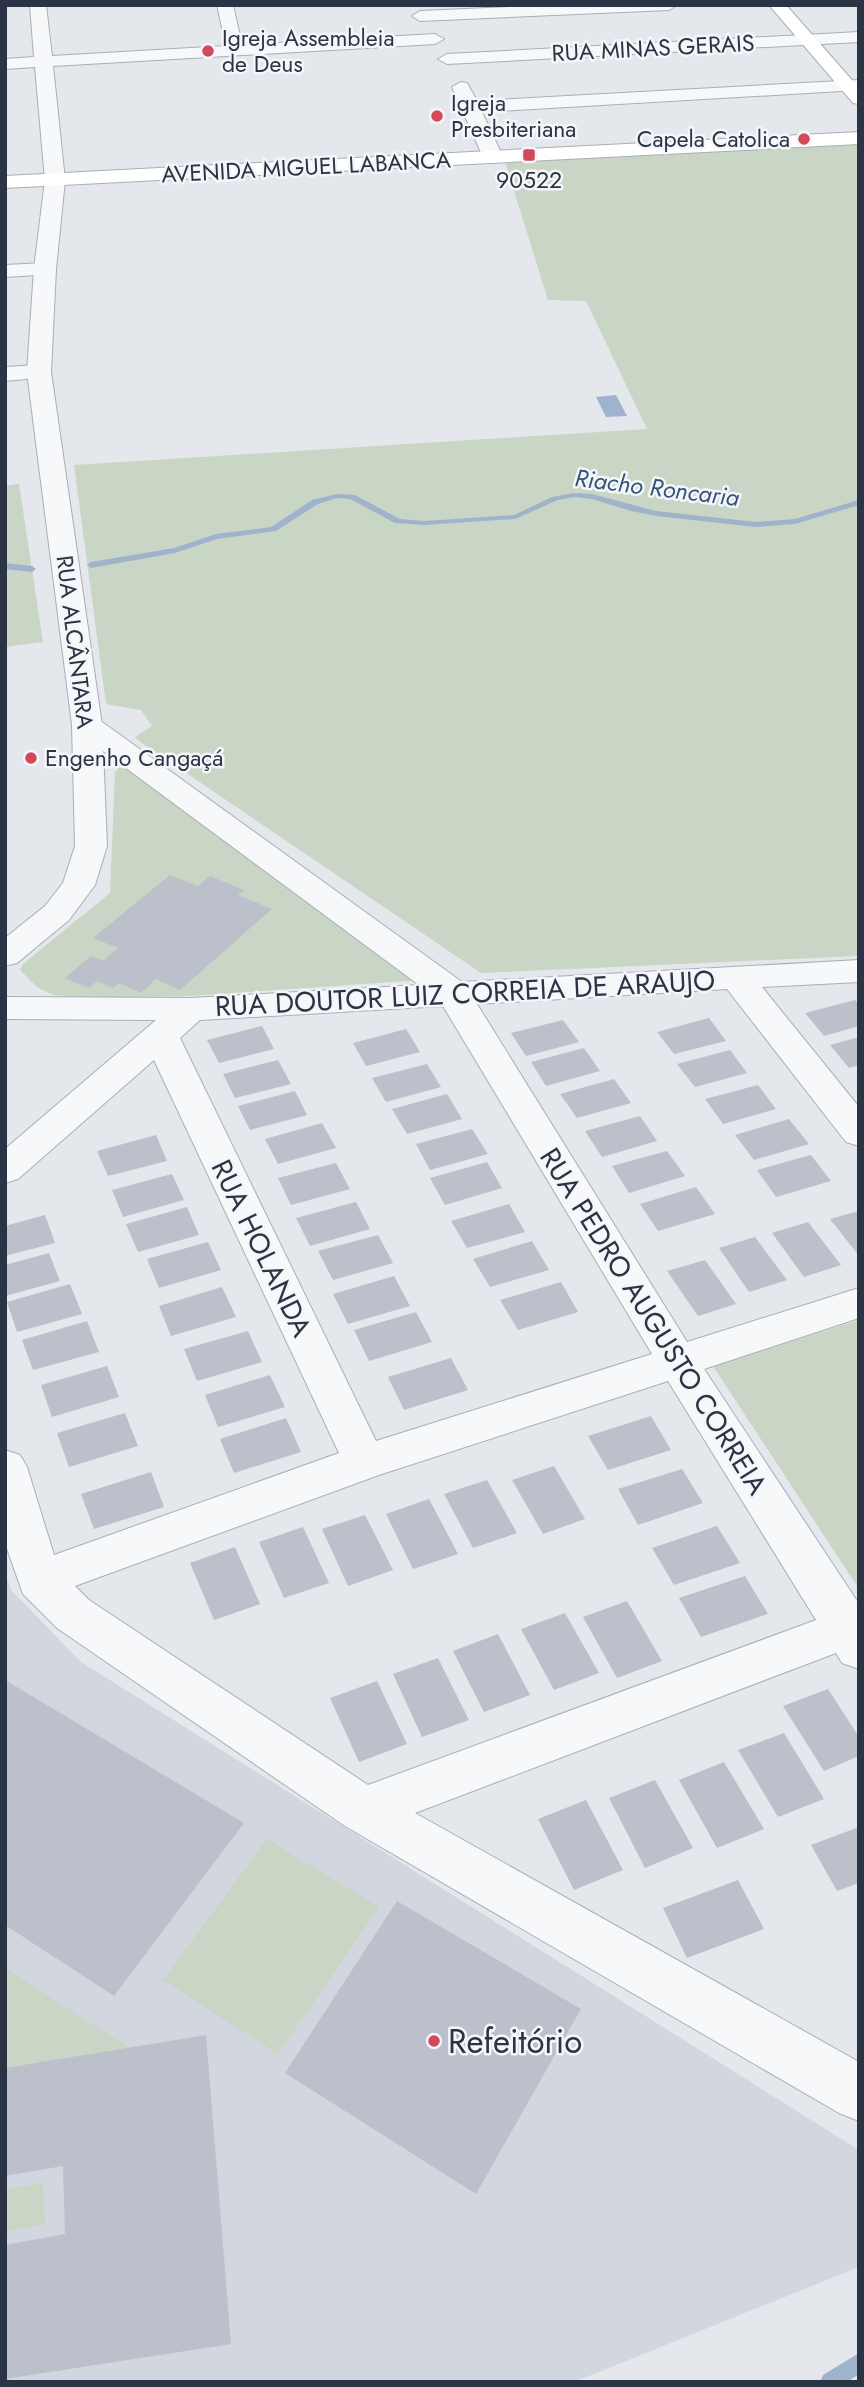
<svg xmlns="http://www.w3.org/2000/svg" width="864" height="2387" viewBox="0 0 864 2387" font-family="Jost,sans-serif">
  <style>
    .built { fill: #d2d6de }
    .green { fill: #c9d6c5 }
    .water { fill: #9fb4cc }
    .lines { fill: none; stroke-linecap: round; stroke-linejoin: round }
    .stream { fill: #9fb4cc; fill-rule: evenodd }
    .building { fill: #bbc0ca }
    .minor-casing { stroke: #a9aeb7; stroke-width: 2 }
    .tertiary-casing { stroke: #a9aeb7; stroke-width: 2 }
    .secondary-casing { stroke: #a9aeb7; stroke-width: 2 }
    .minor { fill: #f7f8fa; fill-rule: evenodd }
    .tertiary { fill: #f7f8fa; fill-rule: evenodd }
    .secondary { fill: #fff; fill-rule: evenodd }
    .poi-dot { fill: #d1495b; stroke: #f4f6f9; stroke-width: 2.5 }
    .labels { text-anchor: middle; stroke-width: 5; stroke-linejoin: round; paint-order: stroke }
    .far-poi-label { font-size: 23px; fill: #2b3445; stroke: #f4f6f9; text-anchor: start }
    .far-street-label { font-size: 23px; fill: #2b3445; stroke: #f4f6f9 }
    .far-water-label { font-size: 24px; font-style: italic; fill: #34527a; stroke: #f4f6f9 }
    .street-label { font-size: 28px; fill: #2b3445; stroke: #f4f6f9 }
    .near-poi-label { font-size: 33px; fill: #2b3445; stroke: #f4f6f9; text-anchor: start }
  </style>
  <rect width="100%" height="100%" fill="#e4e7ec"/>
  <path class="built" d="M5 1572 11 1590 81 1662 859 2150V2267L574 2382H5Z"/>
  <path class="green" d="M859 143V956L481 973 142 743 135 737 152 726 141 710 106 704 74 465 647 429 586 301 548 300 505 162Z
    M19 484 43 642 5 647V486Z
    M125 766 423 980 190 996 90 998 54 995 38 988 20 970 24 963 110 893 115 773 119 767Z
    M859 1320V1589L713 1366Z
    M267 1839 379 1907 278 2054 163 1980Z
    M5 1967 129 2048 5 2068Z
    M43 2183 45 2224 5 2231V2189Z"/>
  <path class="water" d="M616 395 627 416 606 417 596 397Z"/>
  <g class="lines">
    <path class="stream" d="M574 493 592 494 656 511 756 522 795 519 859 500V505L795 524 756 527 656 516 631 511 592 499 574 497 558 500 515 519 425 525 395 523 350 499 337 498 318 504 276 531 217 539 175 553 91 568 87 565 91 562 174 548 216 534 271 527 312 500 337 494 355 495 400 519 425 521 514 515 552 497Z
      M5 563 32 566 36 569 32 572 5 569Z
      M859 2353V2374L847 2382H820L823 2375Z"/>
  </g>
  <path class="building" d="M170 875 198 886 210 876 244 890 238 895 272 909 180 990 156 979 141 993 119 983 113 988 97 981 89 988 65 978 91 956 103 961 118 948 93 938Z
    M855 1000 859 1004V1026L824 1036 805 1013Z
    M709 1018 726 1041 674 1054 657 1032Z
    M563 1020 579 1042 526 1056 511 1033Z
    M262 1026 274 1049 219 1063 207 1040Z
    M406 1029 420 1052 366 1066 353 1043Z
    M859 1037V1065L849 1068 830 1045Z
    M584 1048 600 1071 546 1086 531 1062Z
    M730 1050 747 1073 695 1087 677 1064Z
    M278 1060 291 1084 235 1098 223 1074Z
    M427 1064 441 1087 386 1102 372 1078Z
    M614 1079 631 1103 577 1118 560 1094Z
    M758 1085 776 1109 723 1124 705 1099Z
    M295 1091 307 1115 250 1130 238 1106Z
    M447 1094 462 1119 407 1134 392 1109Z
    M640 1116 657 1141 602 1157 585 1131Z
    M789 1119 809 1144 754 1160 735 1135Z
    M322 1123 336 1148 278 1164 265 1139Z
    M472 1129 488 1154 430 1170 416 1144Z
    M156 1135 167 1161 108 1176 97 1151Z
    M667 1151 685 1176 629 1193 612 1166Z
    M811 1155 831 1181 776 1197 757 1170Z
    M487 1162 502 1188 445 1205 430 1178Z
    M336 1163 350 1189 291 1205 278 1178Z
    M172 1174 184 1200 123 1217 112 1190Z
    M696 1187 715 1214 658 1231 640 1204Z
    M356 1202 370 1229 310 1246 296 1218Z
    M509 1204 525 1232 467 1248 451 1221Z
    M187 1207 199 1235 138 1252 126 1224Z
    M859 1211V1256L830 1219Z
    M45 1215 55 1243 5 1256V1226Z
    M808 1222 841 1265 804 1277 772 1233Z
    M378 1235 393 1263 333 1280 318 1251Z
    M755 1237 787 1280 749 1292 719 1248Z
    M532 1241 549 1270 490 1287 473 1259Z
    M208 1242 221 1270 159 1288 147 1259Z
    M49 1253 60 1281 5 1296V1265Z
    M705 1260 736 1304 698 1316 667 1271Z
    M394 1276 410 1306 348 1324 333 1294Z
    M561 1282 578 1312 518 1330 500 1300Z
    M70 1284 82 1314 17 1332 7 1302Z
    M222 1287 236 1317 171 1336 159 1306Z
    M416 1312 432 1342 369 1361 354 1330Z
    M87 1321 99 1352 33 1370 22 1340Z
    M248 1331 262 1362 197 1381 184 1349Z
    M451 1358 468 1390 404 1410 388 1377Z
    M107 1366 119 1397 52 1417 41 1385Z
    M270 1375 285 1407 218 1427 205 1395Z
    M125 1413 138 1446 69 1467 57 1433Z
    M651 1416 671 1450 608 1470 588 1436Z
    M286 1418 301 1452 234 1473 220 1439Z
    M554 1466 585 1519 543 1534 512 1480Z
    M682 1469 703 1503 638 1525 618 1489Z
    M151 1472 164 1507 94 1529 81 1494Z
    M487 1480 517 1533 473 1548 444 1494Z
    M429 1499 458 1554 413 1569 386 1514Z
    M365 1515 393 1570 348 1586 322 1529Z
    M717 1526 740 1563 674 1585 652 1548Z
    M303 1527 329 1583 284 1598 259 1542Z
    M235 1547 260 1604 214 1620 190 1563Z
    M745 1576 768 1614 701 1637 679 1598Z
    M627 1601 662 1661 617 1678 583 1617Z
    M565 1613 599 1673 554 1690 521 1629Z
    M498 1634 530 1695 484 1712 453 1651Z
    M438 1658 469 1720 422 1737 393 1674Z
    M5 1680 244 1823 114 1996 5 1925Z
    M377 1681 407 1744 359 1762 330 1698Z
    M828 1689 859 1737V1756L824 1771 783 1706Z
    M784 1733 824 1799 778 1817 738 1750Z
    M724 1762 764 1829 717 1848 679 1780Z
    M655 1780 693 1848 645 1868 609 1798Z
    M586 1800 623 1870 574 1890 538 1819Z
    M859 1827V1883L837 1891 811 1845Z
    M738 1880 764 1929 687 1958 663 1908Z
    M397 1901 581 2009 476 2194 285 2073Z
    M206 2035 231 2344 5 2379V2245L65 2234 63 2166 5 2176V2068Z"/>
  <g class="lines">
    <defs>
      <path id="minor" d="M30 5H46L52 56 226 46 217 5H233L242 45 435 34 444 39 435 44 53 66 65 180 55 186 45 180 35 67 5 69V59L34 57Z
        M551 5H677L669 10 420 21 412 16 420 11Z
        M859 32V42L447 64 438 59 447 54Z
        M859 80V90L482 112 503 157 493 163 483 157 452 87 461 82 467 83 477 101Z
        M45 263 53 264 56 269 53 274 5 277V265Z
        M39 365 47 367 51 372 47 377 5 381V367Z
        M87 716 98 719 462 982 859 960V982L762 987 859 1107V1146L846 1142 727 989 477 1004 687 1342 859 1288V1318L704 1369 859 1604V1669L842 1663 836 1653 415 1813 859 2062V2121L839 2113 345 1826 57 1628 23 1594 5 1543V1450L20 1455 27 1467 54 1555 339 1453 154 1060 18 1179 5 1183V1149L156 1020 5 1019V997L191 998 419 985 76 731 72 725 76 719ZM443 1006 652 1354 376 1441 180 1038 200 1020ZM668 1381 816 1620 368 1785 89 1600 75 1586 379 1475Z"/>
      <path id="tertiary" d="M55 174 65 180 56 269 51 372 102 725 107 846 95 885 69 920 17 963 5 966V938L45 906 63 883 75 846 72 725 27 372 34 269 45 180Z"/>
      <path id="secondary" d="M769 5H786L859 88V104L853 103Z
        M859 132V144L5 188V176Z"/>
    </defs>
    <use href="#minor" class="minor-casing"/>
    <use href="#tertiary" class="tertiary-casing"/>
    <use href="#secondary" class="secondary-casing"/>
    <use href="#minor" class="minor"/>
    <use href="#tertiary" class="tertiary"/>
    <use href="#secondary" class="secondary"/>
  </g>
  <g class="poi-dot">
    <circle cx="208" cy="51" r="7"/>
    <circle cx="437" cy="116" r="7"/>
    <circle cx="804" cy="139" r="7"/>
    <rect x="522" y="148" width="14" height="14" rx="3.5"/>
    <circle cx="31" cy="758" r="7"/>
    <circle cx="434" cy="2041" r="7"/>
  </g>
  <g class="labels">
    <g class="far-poi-label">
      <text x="222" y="46">Igreja Assembleia<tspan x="222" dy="26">de Deus</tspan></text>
      <text x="451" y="111">Igreja<tspan x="451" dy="26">Presbiteriana</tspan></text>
      <text x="790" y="147" text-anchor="end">Capela Catolica</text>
      <text x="529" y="188" text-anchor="middle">90522</text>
      <text x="45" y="766">Engenho Cangaçá</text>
    </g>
    <g class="far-street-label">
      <text transform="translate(653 48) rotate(-3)" y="8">RUA MINAS GERAIS</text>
      <text transform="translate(306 167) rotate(-3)" y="8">AVENIDA MIGUEL LABANCA</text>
      <text transform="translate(75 642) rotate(83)" y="8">RUA ALCÂNTARA</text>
    </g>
    <g class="far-water-label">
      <text transform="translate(657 488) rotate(7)" y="8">Riacho Roncaria</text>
    </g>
    <g class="street-label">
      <text transform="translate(465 993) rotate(-3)" y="10">RUA DOUTOR LUIZ CORREIA DE ARAUJO</text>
      <text transform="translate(262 1248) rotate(64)" y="10">RUA HOLANDA</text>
      <text transform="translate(654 1321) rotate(58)" y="10">RUA PEDRO AUGUSTO CORREIA</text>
    </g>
    <g class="near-poi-label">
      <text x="448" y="2053">Refeitório</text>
    </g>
  </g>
  <rect width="864" height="2387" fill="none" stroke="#2b3445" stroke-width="14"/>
</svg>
